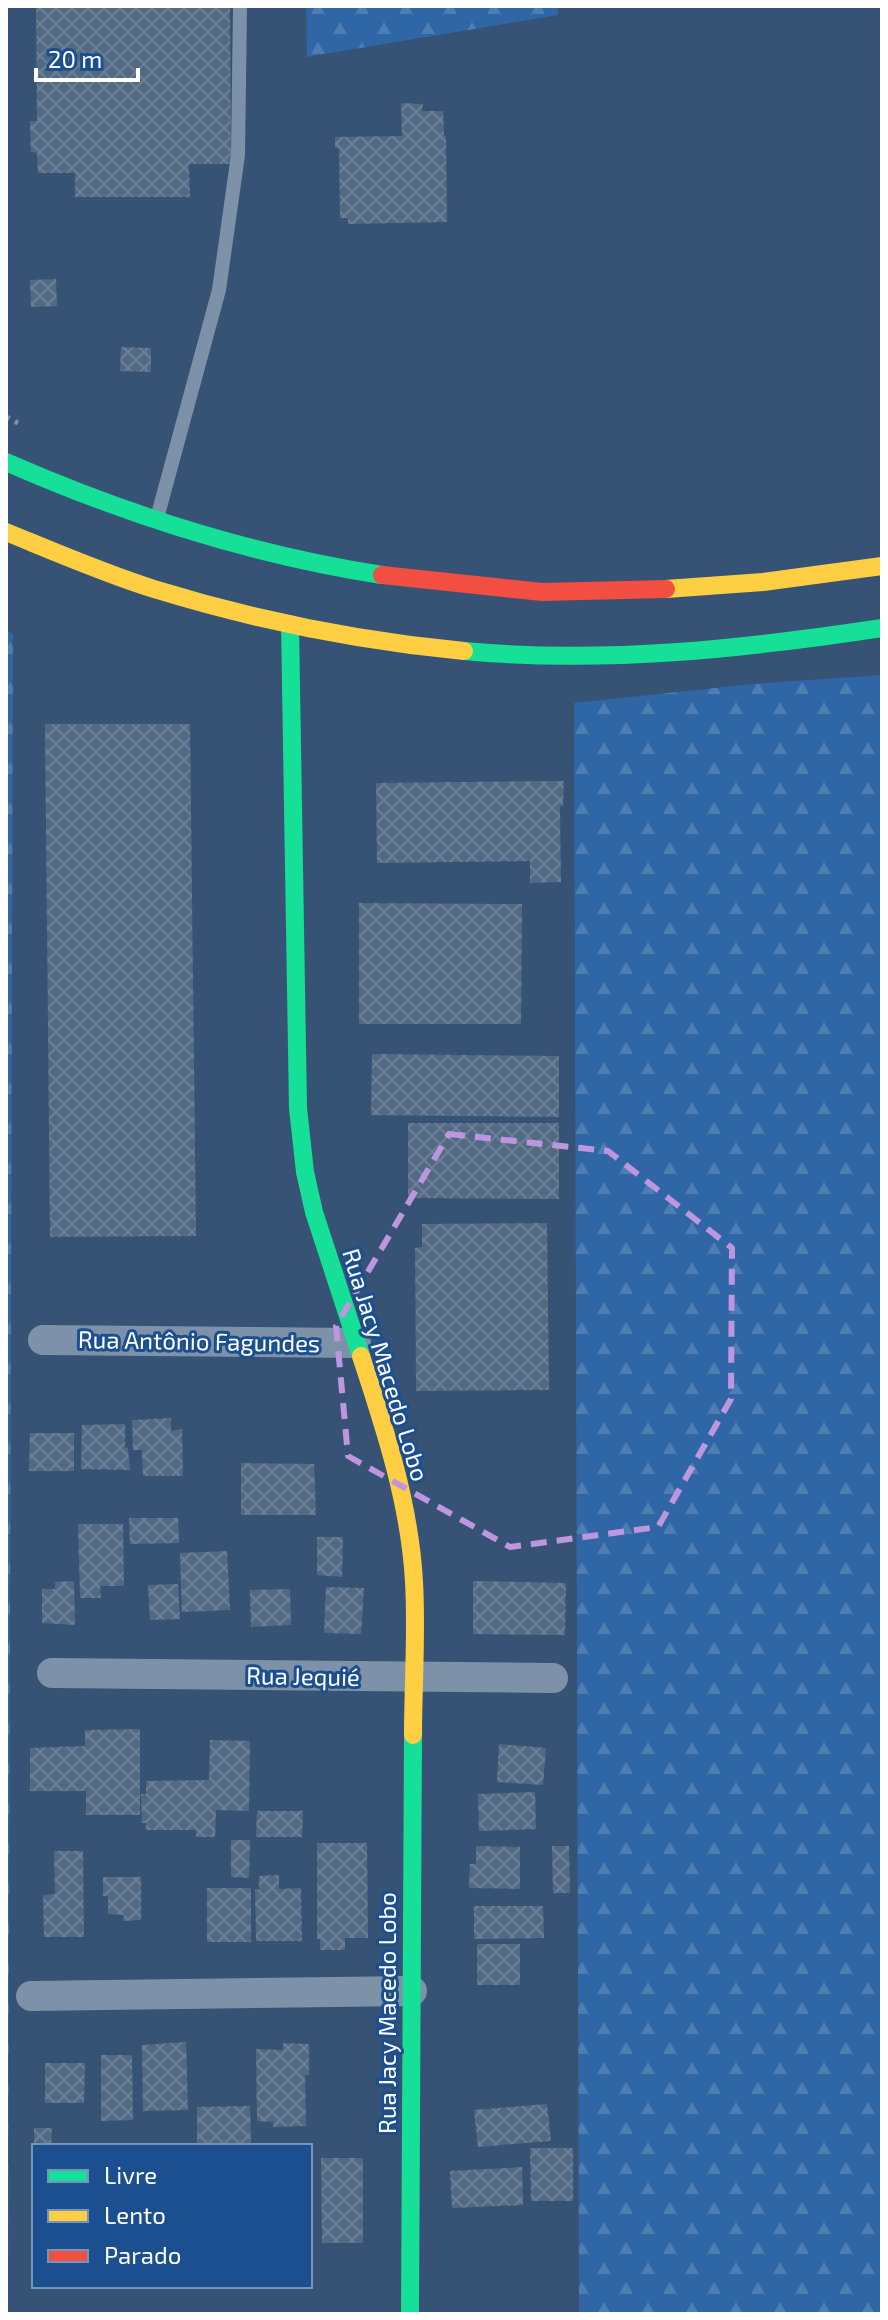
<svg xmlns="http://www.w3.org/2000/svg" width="888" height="2320" viewBox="0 0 888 2320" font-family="'Exo 2',sans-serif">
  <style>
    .forest { fill: url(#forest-firs) }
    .building { fill: url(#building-cross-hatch) }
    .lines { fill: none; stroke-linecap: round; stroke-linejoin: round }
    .path { stroke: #7d92a8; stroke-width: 5; stroke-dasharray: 4 6; stroke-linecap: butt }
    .lane { stroke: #7d92a8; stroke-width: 14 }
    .street { stroke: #7d92a8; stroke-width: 30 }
    .fast { stroke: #16e098; stroke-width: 18 }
    .slow { stroke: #ffcf43; stroke-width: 18 }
    .jam { stroke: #f24e42; stroke-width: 18 }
    .marked { fill: none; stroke: #bd96df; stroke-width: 6; stroke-dasharray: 16 10; stroke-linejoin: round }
    .labels { text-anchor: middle; stroke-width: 6; stroke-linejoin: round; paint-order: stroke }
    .street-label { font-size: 24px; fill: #fff; stroke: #1b4f8f }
  </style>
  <defs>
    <pattern id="forest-firs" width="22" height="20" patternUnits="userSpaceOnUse" patternTransform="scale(2)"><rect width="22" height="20" fill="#2f66a5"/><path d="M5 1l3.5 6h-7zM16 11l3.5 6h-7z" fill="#4e7db2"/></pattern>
    <pattern id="building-cross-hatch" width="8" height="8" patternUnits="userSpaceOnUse" patternTransform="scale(2)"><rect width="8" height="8" fill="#526984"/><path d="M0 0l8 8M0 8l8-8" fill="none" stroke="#6c8096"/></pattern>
  </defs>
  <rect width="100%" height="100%" fill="#365274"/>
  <path class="forest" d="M306 6H558V15L307 57Z
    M6 630 13 634 8 2314H6Z
    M882 675V2314H579L574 703 752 684Z"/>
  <path class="building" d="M36 6H230L231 164H189L190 197H75V173H38L37 153 31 152 30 121H37Z
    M401 103 423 104 422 111H443L444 136H446L447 222 348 224V218H340L339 148H335V137L402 136Z
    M56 279 57 306 31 307 30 280Z
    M121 347 151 348V372L120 371Z
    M45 724H190L196 1236 50 1237Z
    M564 781 563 806H560L561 882 530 883V861L377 863 376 783Z
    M359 903 522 904 521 1024H359Z
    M372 1054 559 1056V1117L371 1115Z
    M408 1123H559V1199L408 1198Z
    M547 1223 549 1390 416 1391 415 1248 422 1247V1224Z
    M171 1418V1431L182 1429 183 1476H143L142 1450H133L132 1420Z
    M125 1424V1448L128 1447 130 1470 81 1469 82 1425Z
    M30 1433H74V1471H29Z
    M241 1463 314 1464 316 1515H241Z
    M129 1518H178L179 1543 130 1544Z
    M78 1524H123L124 1586H100L101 1598H80Z
    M317 1537H343L342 1577 317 1575Z
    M227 1551 230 1610 182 1612 180 1553Z
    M74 1581 75 1625 42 1623V1589H55V1582Z
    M473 1581 566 1583 565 1635 473 1634Z
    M178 1584 180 1619 150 1620 148 1585Z
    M326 1587 364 1588 361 1634 324 1633Z
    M290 1589 291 1625 251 1627 250 1590Z
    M140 1729V1815H86V1791H30V1748L85 1746V1730Z
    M210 1740 250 1741 249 1811 216 1810 215 1837H196V1830H146V1823H142L141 1794H146V1781L209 1780Z
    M499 1744 546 1748 543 1785 497 1782Z
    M535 1792 536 1829 479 1831 478 1794Z
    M257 1811H303L302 1837H256Z
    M231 1840H250L249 1878 231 1877Z
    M317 1843H367L368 1938H345V1950H320V1939H317Z
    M476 1846 520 1847V1889L469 1888 470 1864H476Z
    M552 1846H569L570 1893H553Z
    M54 1851H83L84 1937H44L43 1895 55 1894Z
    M279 1875V1889L301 1888 302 1941H256L255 1889 259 1890V1876Z
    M103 1877H141V1920L123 1921 124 1915 108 1914V1896H103Z
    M207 1888H251V1942H207Z
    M474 1906H543L544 1938 474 1939Z
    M477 1944H520V1985H477Z
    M186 2042 188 2110 143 2111 142 2045Z
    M283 2043 309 2044V2075H305L306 2126 273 2127V2122L257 2121 256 2049 283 2050Z
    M101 2055H132L133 2120 101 2121Z
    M45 2063H85L84 2103H45Z
    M547 2104 551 2141 478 2147 474 2110Z
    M250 2106 251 2145 197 2146V2107Z
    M34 2128H52L51 2146H34Z
    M530 2148H573V2201H531Z
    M321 2158H363V2243H322Z
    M522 2167 523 2205 452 2208 450 2171Z"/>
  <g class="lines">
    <path class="path" d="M6 417 18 423"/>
    <path class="lane" d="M157 518 219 290 238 155 240 6"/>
    <path class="street" d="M43 1340 356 1343
      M52 1673 553 1678
      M31 1996 412 1991"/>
    <path class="fast" d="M6 462C127 515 252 555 382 575
      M290 624 298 1108 305 1172 314 1212 361 1356
      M464 651C605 664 743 649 882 628
      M410 2314 413 1735"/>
    <path class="slow" d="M6 532C55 552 103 573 154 589 255 620 359 641 464 651
      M666 589 763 582 882 566
      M361 1356C385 1429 410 1505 414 1582 417 1633 413 1685 413 1735"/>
    <path class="jam" d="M382 575 542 592 666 589"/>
  </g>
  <path class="marked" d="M449 1134 608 1151 732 1248 731 1399 658 1527 510 1547 348 1456 336 1326Z"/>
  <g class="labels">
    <g class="street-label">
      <text transform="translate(199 1342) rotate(1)" y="8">Rua Antônio Fagundes</text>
      <text transform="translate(385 1365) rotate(73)" y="8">Rua Jacy Macedo Lobo</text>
      <text transform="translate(303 1677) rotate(1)" y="8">Rua Jequié</text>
      <text transform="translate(388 2013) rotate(-90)" y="8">Rua Jacy Macedo Lobo</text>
    </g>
  </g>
  <rect width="888" height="2320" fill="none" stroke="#ffffff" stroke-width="16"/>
  <rect x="32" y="2144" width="280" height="144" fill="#1b4f8f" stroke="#7695bc" stroke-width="2"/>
  <rect x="48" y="2170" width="40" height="12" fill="#16e098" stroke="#7695bc" stroke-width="2"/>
  <text x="104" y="2184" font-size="24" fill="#ffffff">Livre</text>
  <rect x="48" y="2210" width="40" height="12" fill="#ffcf43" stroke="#7695bc" stroke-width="2"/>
  <text x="104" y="2224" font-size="24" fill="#ffffff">Lento</text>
  <rect x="48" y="2250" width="40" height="12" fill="#f24e42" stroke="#7695bc" stroke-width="2"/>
  <text x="104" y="2264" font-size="24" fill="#ffffff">Parado</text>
  <path d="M36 68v12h102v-12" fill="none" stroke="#ffffff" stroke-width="4"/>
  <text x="48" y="68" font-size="24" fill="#ffffff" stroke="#1b4f8f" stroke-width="6" paint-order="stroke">20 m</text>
</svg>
